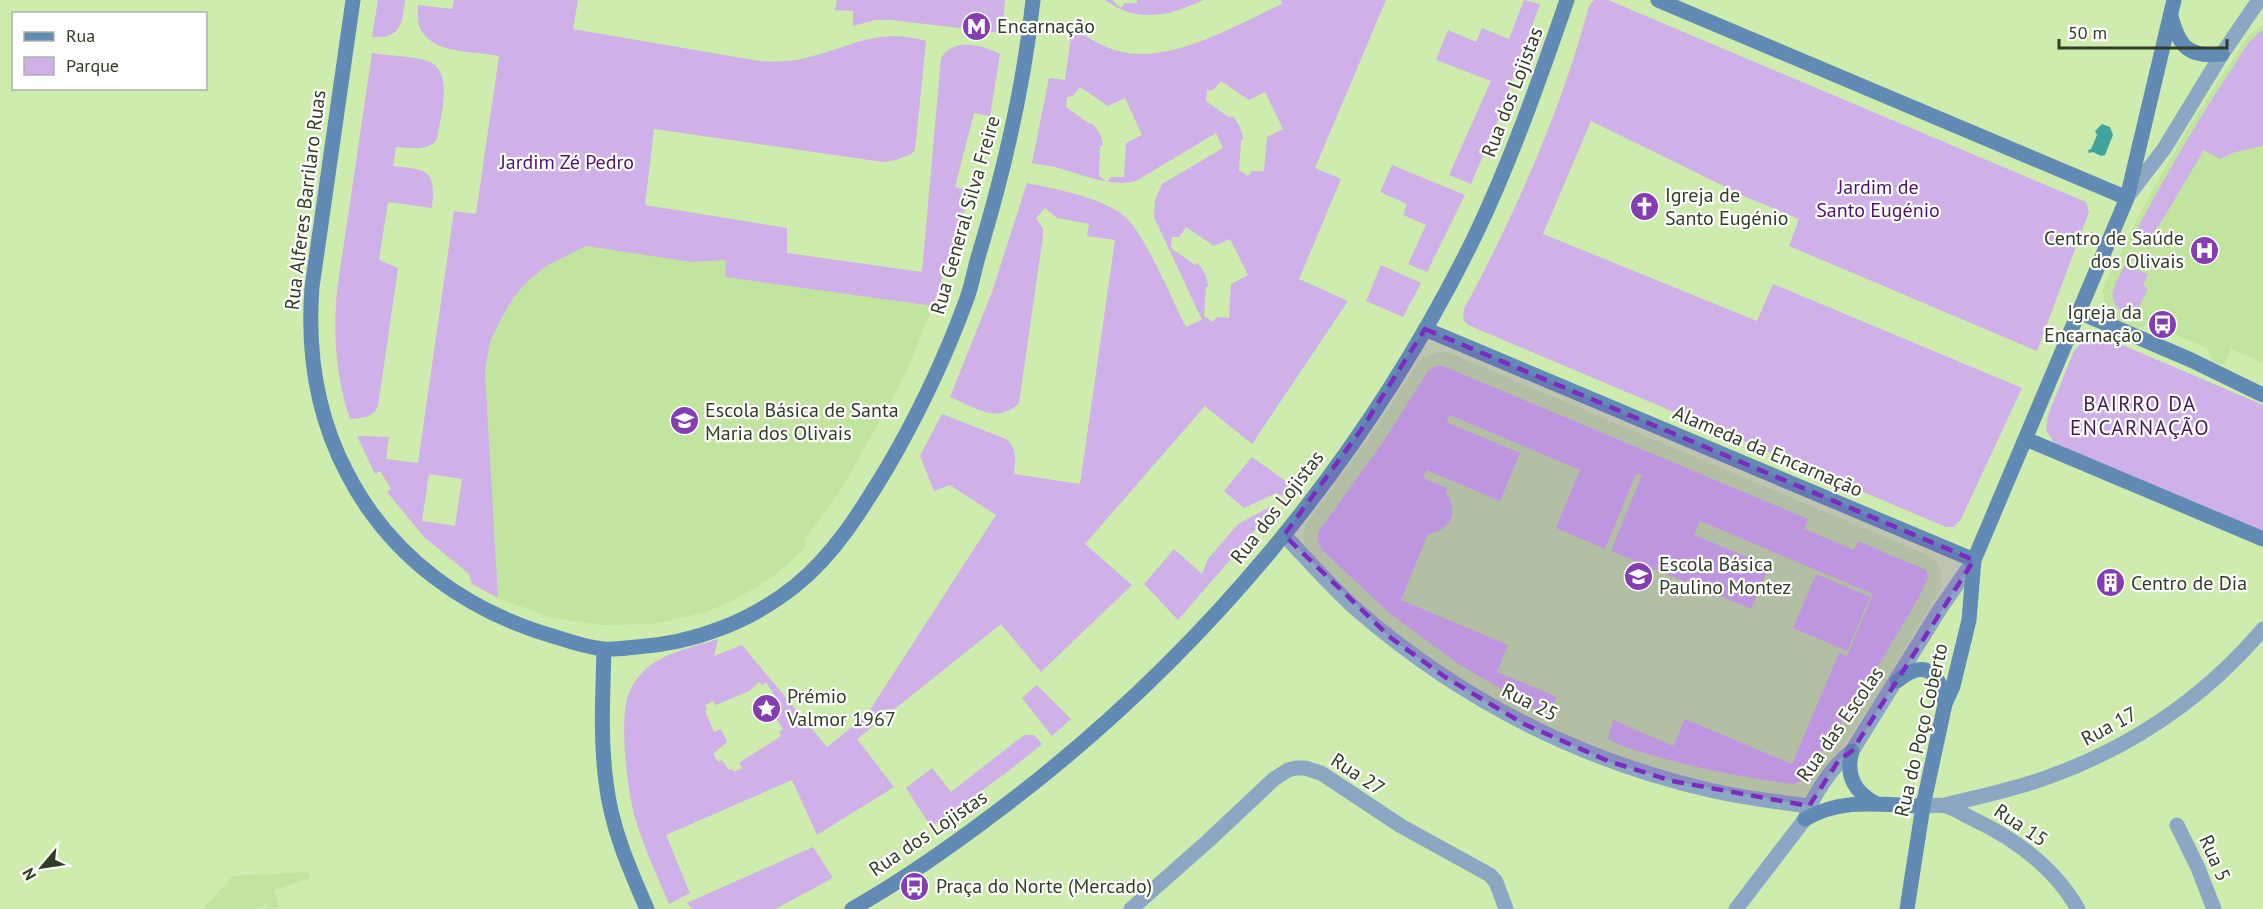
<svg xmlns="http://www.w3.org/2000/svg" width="2263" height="909" viewBox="0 0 2263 909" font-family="'PT Sans',sans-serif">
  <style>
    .built { fill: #c1e49e }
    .green { fill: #cfb0e8; fill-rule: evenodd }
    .water { fill: #40a49e }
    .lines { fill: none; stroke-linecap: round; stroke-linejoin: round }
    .street { stroke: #8ca7c4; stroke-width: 15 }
    .secondary { stroke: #618bb5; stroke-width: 15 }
    .marked { fill: #7b2cbf; fill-opacity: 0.2; stroke: #7b2cbf; stroke-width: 4.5; stroke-dasharray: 12 8; stroke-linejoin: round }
    .labels { text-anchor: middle; stroke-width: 4.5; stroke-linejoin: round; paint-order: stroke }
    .poi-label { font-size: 20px; fill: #313d24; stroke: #fff; text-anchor: start }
    .street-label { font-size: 20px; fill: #313d24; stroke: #fff }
    .park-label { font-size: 20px; fill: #4c136d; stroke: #fff }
    .neighbourhood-label { font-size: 21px; letter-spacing: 1.5px; fill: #3f1e55; stroke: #fff }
  </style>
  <rect width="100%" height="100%" fill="#cdecad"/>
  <path class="built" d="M2263 25V363L2231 349 2226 361 2223 364H2219L2213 362 2207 348 2149 324 2136 329 2119 322 2108 312 2105 305 2103 291 2105 284 2148 198 2193 120 2249 35Z
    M586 246 691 262 727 260 725 277 933 306 910 364 891 402 841 489 805 539 806 547 775 575 753 589 730 602 706 612 653 624 600 625 549 617 498 598 485 371 490 342 501 319 514 298 527 282 546 266Z
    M1439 352H1447L1930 556 1935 560 1941 570V588L1880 691 1827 771 1810 794 1800 798 1763 795 1665 774 1571 741 1454 678 1356 602 1305 548 1303 538 1306 524 1381 421 1418 362 1424 357Z
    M308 872 310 878 274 890 279 907 268 909 266 905 254 909H203L233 876Z"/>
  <path class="green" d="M378 0H405C402 24 401 39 372 37Z
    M454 0H578L573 29 759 61C774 62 789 62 805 58 850 48 876 27 926 41L915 150 911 154 896 160 883 162 654 129 645 205 787 228V253L922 272 941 58C954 37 982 45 1000 54L990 116 974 113 955 187 971 191 933 306 725 277 726 260 691 262 586 246 546 266 527 282 514 297 501 319 490 342 485 371 498 598 472 584 469 574 424 537 387 492 391 489 380 471 375 474 357 436 389 437 386 459 418 463 454 211 476 214 499 56C475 51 433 55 420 28 417 21 418 12 418 5L452 9ZM429 474 462 479 455 526 422 521Z
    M837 0H1005L1002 33 891 20H875L853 26V11L835 10Z
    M1105 0H1112L1121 8 1125 3H1137V0H1203C1169 16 1139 24 1105 0Z
    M1281 0H1386L1315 168 1341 179 1299 279 1348 301 1252 444 1205 406 1085 544 1132 585 1041 672 1001 624 857 739 894 787 817 835 792 780 666 835 690 893 669 904C657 875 644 848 635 818 627 788 621 735 626 704 628 692 634 681 643 672 661 653 694 647 718 639L714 656 742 645 827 747 866 716 996 515 950 485 934 491 920 456 942 414 1006 439C1018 449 1015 460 1014 474L1080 484 1115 240 1087 236 1089 224 1057 218 1045 208 1036 218 1043 229V236L1019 403C996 425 975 407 950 397L992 292 1027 183C1056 189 1099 197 1123 215 1144 231 1172 300 1186 327L1202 320 1154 217 1155 200 1162 184 1223 148 1216 133 1136 181C1110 187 1090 177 1065 170 1055 166 1043 165 1032 163L1049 78 1065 80 1072 29C1087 36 1102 47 1118 51 1170 65 1236 25 1282 4ZM1221 81 1249 100 1265 92 1283 129 1267 137 1264 171H1252L1248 176 1239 170 1241 140H1243C1243 133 1238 120 1232 116L1230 118 1206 101 1207 90H1213ZM1080 87 1108 106 1125 98 1142 135 1126 143 1124 177H1111L1107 182 1099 176 1100 146H1103C1103 139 1097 127 1091 123L1090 124 1066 107 1067 97 1073 96ZM1186 227 1214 246 1230 239 1248 275 1231 284 1229 318 1217 317 1213 322 1204 316 1206 287H1208C1208 279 1203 268 1197 263L1195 265 1171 248 1172 237H1179ZM759 682 762 685 766 682 776 698 759 712 764 718 773 714 783 729 779 732 781 736 739 763 742 768 734 772 732 769 729 770 722 760 718 762 713 754 727 742 721 729 714 732 705 711 707 709 705 705 713 701 716 705 749 691Z
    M1524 0 1540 4 1496 125 1471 184 1449 175 1491 81 1436 60 1448 30 1476 42 1482 28 1509 39Z
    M1594 0H1608L2086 202 2089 212 2037 351 1789 246 1799 219 1746 197 1591 121 1543 234 1757 321 1773 284 2022 388 1961 519 1954 527H1946L1468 325 1463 319 1464 309C1514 216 1562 109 1589 6Z
    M2263 30V146L2235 152 2220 159 2204 150 2163 219 2148 240 2135 233C2165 177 2196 122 2232 69 2240 56 2249 38 2263 30Z
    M372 53C390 56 411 56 428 61 455 71 440 118 437 139 426 153 411 147 396 147L393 166C428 170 436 169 432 208L388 202 379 260 398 268 378 406C373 418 361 418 350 419 336 378 333 334 337 291Z
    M1392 165 1465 195 1427 272 1408 264 1426 225 1403 215 1407 204 1380 192Z
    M1381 265 1421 283 1403 317 1366 301Z
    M2125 265 2148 274 2143 286 2148 288 2134 318C2102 304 2112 290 2125 265Z
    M2091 337 2106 338 2263 405V532L2054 443 2046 430 2048 415 2074 351 2084 340Z
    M1435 366H1443L1808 519 1804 529 1854 550 1858 541 1926 570 1928 578 1918 599 1872 676 1802 781 1793 784C1740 777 1689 767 1638 751 1628 747 1615 745 1608 738L1613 720 1673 746 1685 719 1792 764 1839 653 1847 656 1873 594 1700 521 1694 535 1769 566 1751 609 1611 551 1642 475 1636 474 1605 549 1556 528 1580 470 1450 415 1446 422 1520 453 1500 501 1426 470 1423 478 1447 488 1446 493C1460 511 1450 531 1428 534L1401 600 1508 645 1497 672 1557 697 1549 713 1537 710 1460 665 1388 612 1321 549 1317 539 1319 531 1383 442 1428 371Z
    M1252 457 1291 485 1282 496 1276 493 1244 508 1224 491Z
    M1275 504 1244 544 1178 620 1144 584 1174 549 1202 574 1208 559 1238 524Z
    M1816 574 1870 597 1847 651 1793 628Z
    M1037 685 1071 719 1052 736 1022 698Z
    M1024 735H1034L1042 744 1006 773 931 827 906 788 932 768 951 792Z
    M813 847 833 878 775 909H692L687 903Z"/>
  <path class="water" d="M2102 124 2110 127 2113 135 2105 155 2101 156 2093 152 2089 153 2088 150 2091 149 2097 135 2095 131Z"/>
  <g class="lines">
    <path class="street" d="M2127 197 2164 149 2222 54 2259 0
      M1284 535C1308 560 1331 587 1357 610 1461 700 1580 761 1714 791 1745 798 1777 802 1809 806
      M1945 805C1981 796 2017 789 2051 776 2133 746 2206 696 2263 629
      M1923 806C1930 806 1939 804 1946 806 1954 808 1963 814 1971 818 2014 838 2054 867 2078 909
      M2177 825 2198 868 2214 909
      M1131 909 1208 841 1274 779 1288 770 1296 768H1305L1321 773 1401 826 1490 875 1496 882 1506 909
      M1736 909 1805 819C1812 796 1833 765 1852 751L1940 609 1974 560"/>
    <path class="secondary" d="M353 0 312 287C307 352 316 414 347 473 390 557 467 612 556 637 571 642 587 647 603 649 614 650 626 648 637 647 694 643 750 622 795 586 834 555 861 511 887 468 918 415 945 358 966 301 972 286 974 270 979 254 1004 171 1024 87 1033 0
      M1658 0 2127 198
      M2171 16C2179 47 2189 58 2222 54
      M2079 312 2191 360 2263 395
      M1425 329 1974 560
      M2026 439 2263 539
      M604 649C603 693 600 738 606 782 611 827 629 868 647 909
      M1897 681C1925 658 1940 672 1945 704
      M1852 751C1845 776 1855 793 1877 804
      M1805 819C1843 797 1881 805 1923 806
      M852 909C902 881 950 847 995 813 1197 662 1363 464 1474 238 1511 161 1539 81 1567 0
      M1907 909 1923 806 1945 704 1953 686 1969 620 1974 560 2127 198 2174 0"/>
  </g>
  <path class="marked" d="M1425 329 1974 560 1852 751 1839 760 1809 806 1672 781 1608 761 1524 724 1445 677 1391 638 1284 535 1361 430Z"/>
  <defs>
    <symbol id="metro-disc" viewBox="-11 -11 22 22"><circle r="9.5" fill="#843eb1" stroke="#fff"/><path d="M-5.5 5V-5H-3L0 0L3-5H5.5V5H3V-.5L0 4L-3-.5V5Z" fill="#fff"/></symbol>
    <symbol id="church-disc" viewBox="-11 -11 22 22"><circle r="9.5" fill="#843eb1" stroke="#fff"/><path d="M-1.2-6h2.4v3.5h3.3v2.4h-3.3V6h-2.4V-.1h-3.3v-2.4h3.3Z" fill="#fff"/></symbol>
    <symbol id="hospital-disc" viewBox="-11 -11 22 22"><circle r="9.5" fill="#843eb1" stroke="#fff"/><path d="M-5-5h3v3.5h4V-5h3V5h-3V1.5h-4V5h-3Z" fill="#fff"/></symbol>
    <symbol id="bus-disc" viewBox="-11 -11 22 22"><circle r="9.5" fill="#843eb1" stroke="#fff"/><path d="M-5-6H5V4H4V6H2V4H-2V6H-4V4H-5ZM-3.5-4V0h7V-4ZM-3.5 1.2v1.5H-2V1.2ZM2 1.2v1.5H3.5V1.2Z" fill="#fff"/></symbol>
    <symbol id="school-disc" viewBox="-11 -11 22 22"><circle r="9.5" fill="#843eb1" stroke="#fff"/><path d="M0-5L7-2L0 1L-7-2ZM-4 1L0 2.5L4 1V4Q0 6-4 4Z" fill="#fff"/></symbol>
    <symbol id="building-disc" viewBox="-11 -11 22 22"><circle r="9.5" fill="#843eb1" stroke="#fff"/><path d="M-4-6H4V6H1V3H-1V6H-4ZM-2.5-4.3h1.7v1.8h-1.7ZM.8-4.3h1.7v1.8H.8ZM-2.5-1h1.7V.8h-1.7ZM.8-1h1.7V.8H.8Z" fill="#fff"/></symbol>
    <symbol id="sight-disc" viewBox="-11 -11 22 22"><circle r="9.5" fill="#843eb1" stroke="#fff"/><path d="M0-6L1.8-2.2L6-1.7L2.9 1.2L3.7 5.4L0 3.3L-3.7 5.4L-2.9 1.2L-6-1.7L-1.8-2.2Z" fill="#fff"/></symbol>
  </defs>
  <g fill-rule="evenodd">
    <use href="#metro-disc" x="960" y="10" width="33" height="33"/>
    <use href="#church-disc" x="1628" y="190" width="33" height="33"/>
    <use href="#hospital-disc" x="2188" y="234" width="33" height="33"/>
    <use href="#bus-disc" x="2146" y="308" width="33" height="33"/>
    <use href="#school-disc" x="668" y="404" width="33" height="33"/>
    <use href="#school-disc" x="1622" y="560" width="33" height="33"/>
    <use href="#building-disc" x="2094" y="566" width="33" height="33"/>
    <use href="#sight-disc" x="750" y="692" width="33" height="33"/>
    <use href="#bus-disc" x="898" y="870" width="33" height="33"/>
  </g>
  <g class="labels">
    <g class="poi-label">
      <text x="997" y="33">Encarnação</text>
      <text x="1665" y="202">Igreja de<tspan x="1665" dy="23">Santo Eugénio</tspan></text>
      <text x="2184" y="245" text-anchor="end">Centro de Saúde<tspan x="2184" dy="23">dos Olivais</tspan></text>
      <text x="2142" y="319" text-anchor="end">Igreja da<tspan x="2142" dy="23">Encarnação</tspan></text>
      <text x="705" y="417">Escola Básica de Santa<tspan x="705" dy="23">Maria dos Olivais</tspan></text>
      <text x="1659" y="571">Escola Básica<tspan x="1659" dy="23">Paulino Montez</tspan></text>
      <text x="2131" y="590">Centro de Dia</text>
      <text x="787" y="703">Prémio<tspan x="787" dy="23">Valmor 1967</tspan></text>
      <text x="936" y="893">Praça do Norte (Mercado)</text>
    </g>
    <g class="street-label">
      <text transform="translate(1512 92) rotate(-69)" y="7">Rua dos Lojistas</text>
      <text transform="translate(305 200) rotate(-83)" y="7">Rua Alferes Barrilaro Ruas</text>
      <text transform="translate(965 215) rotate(-74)" y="7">Rua General Silva Freire</text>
      <text transform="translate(1768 451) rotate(23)" y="7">Alameda da Encarnação</text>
      <text transform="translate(1277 507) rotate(-52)" y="7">Rua dos Lojistas</text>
      <text transform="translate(1530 702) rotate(27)" y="7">Rua 25</text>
      <text transform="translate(1840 724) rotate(-55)" y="7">Rua das Escolas</text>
      <text transform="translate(2109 726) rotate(-28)" y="7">Rua 17</text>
      <text transform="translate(1921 730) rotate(-77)" y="7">Rua do Poço Coberto</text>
      <text transform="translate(1358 774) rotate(33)" y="7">Rua 27</text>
      <text transform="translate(2021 825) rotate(34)" y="7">Rua 15</text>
      <text transform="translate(928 833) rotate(-34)" y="7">Rua dos Lojistas</text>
      <text transform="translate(2215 858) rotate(66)" y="7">Rua 5</text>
    </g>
    <g class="park-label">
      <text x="567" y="169">Jardim Zé Pedro</text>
      <text x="1878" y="194">Jardim de<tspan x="1878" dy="23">Santo Eugénio</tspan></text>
    </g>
    <g class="neighbourhood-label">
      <text x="2140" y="411">BAIRRO DA<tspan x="2140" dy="24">ENCARNAÇÃO</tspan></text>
    </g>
  </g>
  <rect x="12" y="12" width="195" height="78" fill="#ffffff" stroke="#adb1a7" stroke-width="1.5"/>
  <rect x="24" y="32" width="30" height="9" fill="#618bb5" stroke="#adb1a7" stroke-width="1.5"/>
  <text x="66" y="42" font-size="18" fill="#313d24">Rua</text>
  <rect x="24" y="57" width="30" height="18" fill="#cfb0e8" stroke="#adb1a7" stroke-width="1.5"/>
  <text x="66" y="72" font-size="18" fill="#313d24">Parque</text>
  <g transform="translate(42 867) rotate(241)" stroke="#ffffff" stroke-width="4.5" paint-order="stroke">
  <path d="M0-4.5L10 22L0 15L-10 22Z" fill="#313d24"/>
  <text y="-9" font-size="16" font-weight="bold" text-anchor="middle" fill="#313d24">N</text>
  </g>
  <path d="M2059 39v9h168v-9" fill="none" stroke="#313d24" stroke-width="3"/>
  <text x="2068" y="39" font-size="18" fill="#313d24" stroke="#ffffff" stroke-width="4.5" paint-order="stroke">50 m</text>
</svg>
